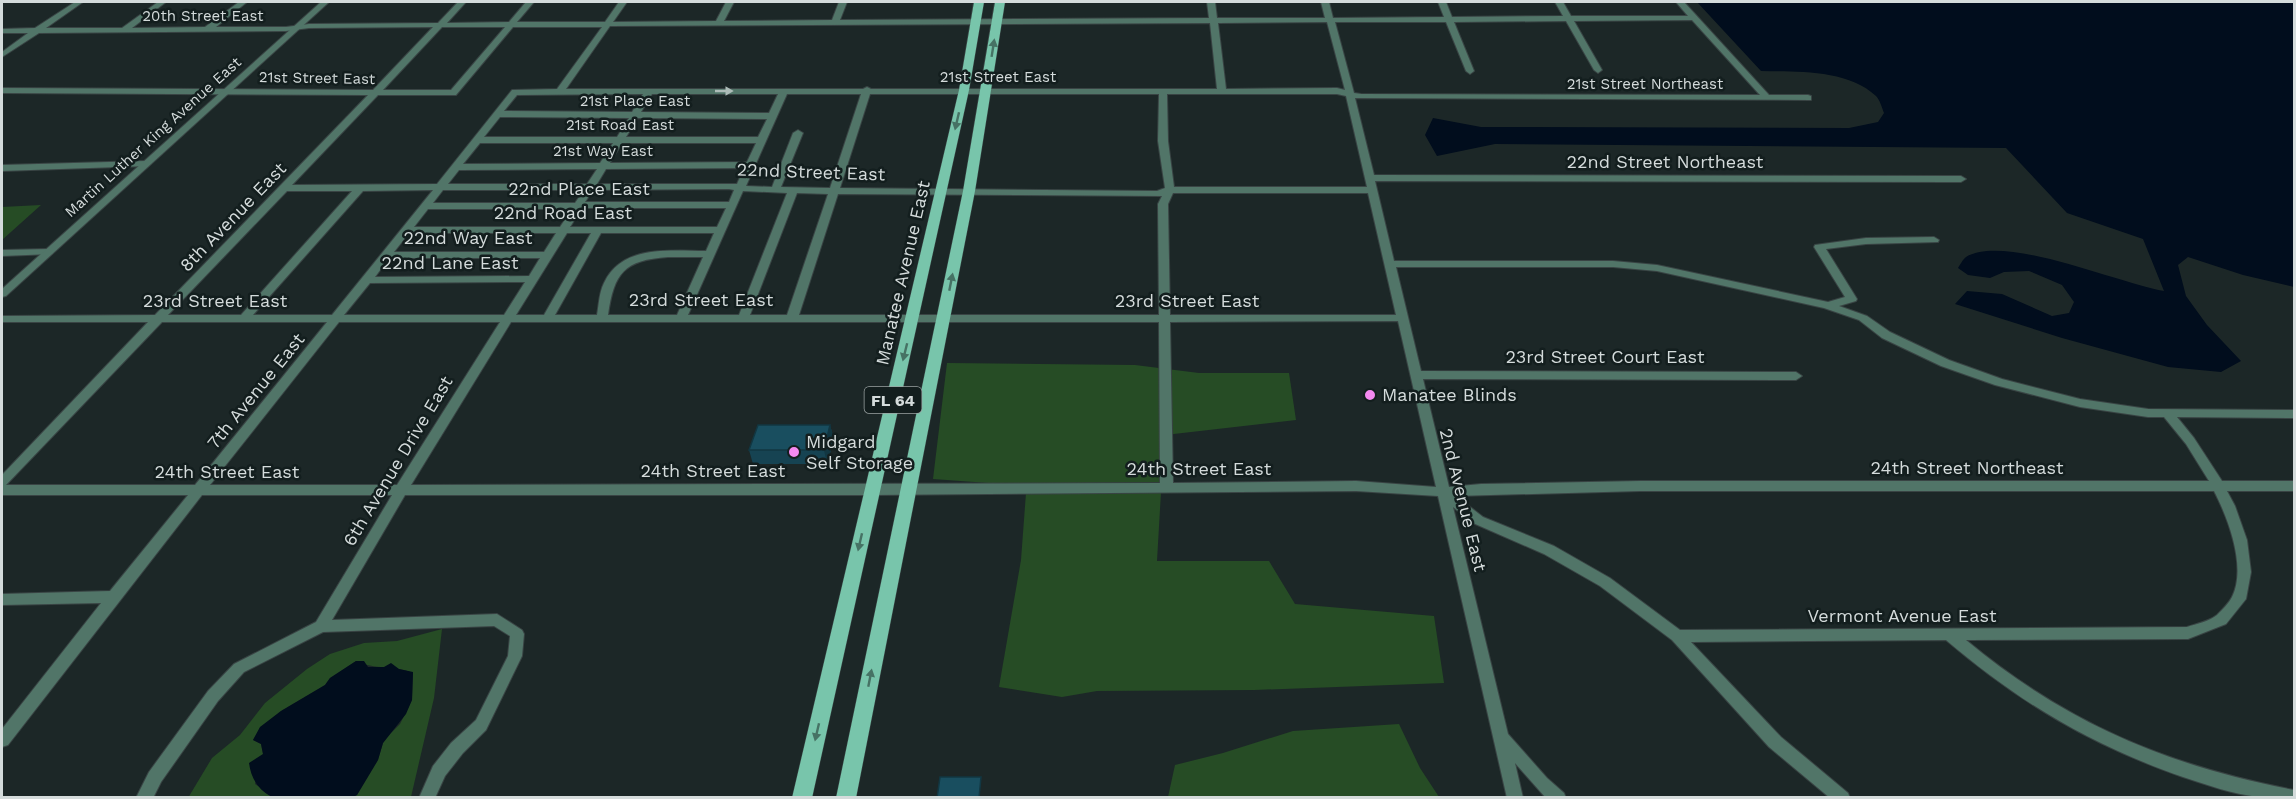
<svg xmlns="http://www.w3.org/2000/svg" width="2296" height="799" viewBox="0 0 2296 799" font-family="'Work Sans',sans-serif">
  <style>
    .green { fill: #264c25 }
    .water { fill: #010d1d }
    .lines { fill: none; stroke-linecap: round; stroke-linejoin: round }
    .minor-casing { stroke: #394444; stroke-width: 2 }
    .tertiary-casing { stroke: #394444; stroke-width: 2 }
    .primary-casing { stroke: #394444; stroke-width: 1 }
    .minor { fill: #517568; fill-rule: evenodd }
    .tertiary { fill: #517568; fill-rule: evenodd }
    .primary { fill: #78c5ab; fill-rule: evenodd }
    .wall { fill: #164352 }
    .shaded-wall { fill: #123742 }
    .building { fill: #194e5f; stroke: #123742; stroke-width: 1.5 }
    .oneway { fill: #467264 }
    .oneway2 { fill: #adbcb8 }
    .poi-dot { fill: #f489f0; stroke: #131e1e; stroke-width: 2 }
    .labels { text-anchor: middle; stroke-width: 5; stroke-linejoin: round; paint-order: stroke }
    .far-street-label { font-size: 15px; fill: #d4dbdb; stroke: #131e1e }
    .shield { fill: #131e1e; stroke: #9aa2a2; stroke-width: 1.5 }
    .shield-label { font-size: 16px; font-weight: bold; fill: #d4dbdb }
    .street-label { font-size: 18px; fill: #d4dbdb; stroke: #131e1e }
    .poi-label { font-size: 18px; fill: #d4dbdb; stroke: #131e1e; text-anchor: start }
  </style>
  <rect width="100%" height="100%" fill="#1c2727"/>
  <path class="green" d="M41 205 2 240V207Z
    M947 363 1135 365 1199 373H1289L1296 420 1165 435 1162 482 1002 484 933 479Z
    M1161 492 1157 561H1269L1295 604 1434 616 1444 683 1254 690 1097 691 1062 697 999 687 1021 560 1026 493Z
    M442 629 434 698 411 797H353L357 795 378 760 383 743 390 734 400 724 412 700 413 673C395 665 374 670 356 661L330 678 325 685 281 711 260 728 253 740 261 744 263 754 255 784 274 797 188 798 212 758 240 735 265 703 307 669 330 654 364 643 397 641Z
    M1399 724 1420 768 1439 797H1168L1175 765 1223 753 1293 731Z"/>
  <path class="water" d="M1697 2H2294V287L2243 275 2188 257 2178 265 2186 296 2207 325 2241 361 2221 372 2168 367 2062 338 1955 304 1967 291 2002 294 2052 316 2069 313 2074 302 2062 285 2029 271 2004 272 1990 278 1968 275 1958 268C1960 265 1963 259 1966 257 2003 233 2120 284 2164 291L2143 239 2067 213 2006 148 1495 144 1437 156 1425 135 1433 118 1481 127 1849 128 1878 122 1884 113C1882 108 1880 100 1876 96 1847 69 1797 72 1761 71Z
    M356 661H364L368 667H384L391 663 399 669 413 672 412 700 406 714 383 743 378 760 357 795 353 797C339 798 280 799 272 797 258 790 251 778 249 763L263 754 261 744 253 740 260 727 281 711 325 685 330 678Z"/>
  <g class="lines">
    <defs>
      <path id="minor" d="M75 2H83L46 28H122L158 2H166L132 28 205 27 239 2H247L216 27H286L309 24 438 23 458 2H466L447 23 509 22 526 2H534L517 22H605L619 2H627L613 22 716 21 726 2H734L724 21 832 20 839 2H847L840 20 1209 18 1207 2H1215L1217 18H1325L1321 2H1329L1333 18 1444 17 1438 2H1446L1452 17 1563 16 1555 2H1563L1571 16H1688L1676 2H1684L1769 95H1808L1811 96V100L1355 98 1374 175 1961 176 1966 179 1961 182 1375 181 1394 261H1613L1657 265 1828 302 1845 297 1814 247 1815 245 1866 238 1934 237 1939 240 1938 242 1866 244 1826 249 1857 299 1856 301 1839 306 1867 316 1890 332 1949 360 2002 379 2080 399 2148 409 2294 410V418L2177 417 2194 438 2222 481H2294V491H2227L2235 506 2247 540 2251 572 2246 599 2226 624 2188 639 1966 640C2067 724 2166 765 2294 790V798C2283 798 2270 799 2258 797 2233 794 2207 785 2183 777 2091 745 2020 703 1946 640L1691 642 1781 737 1848 793 1850 798H1830L1769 747 1672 640 1600 586 1544 554 1473 523 1453 507 1508 734 1547 778 1564 793 1566 798H1546L1515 763 1523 798H1507L1438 496 1356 491 871 495H405L332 620 497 614 522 630 524 634 522 656 486 730 463 753 445 776 435 798H419L433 766 451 743 476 720 508 656 510 636 494 626 323 632 244 672 218 701 161 782 153 798H136L149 772 208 691 234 664 316 622 392 495H202L8 745 2 747V729L101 603 2 605V594L110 591 188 495H2V475L148 322H2V316L155 315 368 95 2 93V88L373 90 433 27 309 28 286 31 39 33 2 57V52L28 33H2V29L35 28ZM1692 20 1760 95 1361 94 1354 93 1335 22H1446L1466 71 1470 74 1474 71 1454 22 1566 21 1594 70 1598 73 1602 70 1574 21ZM1327 22 1345 90 1337 88 1226 89 1218 23ZM1210 23 1217 89H871L867 87 863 89H566L610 26ZM442 27H505L451 90H383ZM513 27H602L557 89 512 90 437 184 292 185 378 95H456ZM643 94 632 112 504 111 517 95ZM652 94H778L769 113 641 112ZM787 94H861L830 188 781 187 803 133 798 130 793 133 772 187 746 186ZM870 94H1159L1158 141 1165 188 1157 191 840 188ZM1167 94H1337L1346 96 1367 187H1174L1168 141ZM500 117 629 118 617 137H484ZM638 118 767 119 758 137H626ZM480 143H613L600 163 463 164ZM622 143H756L747 162 610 163ZM744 168 737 184H597L606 169ZM597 169 587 184H448L459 170ZM729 189 734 190 729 202H585L593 190ZM433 190 332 315H253L363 191ZM443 190H584L575 203H433ZM287 191H352L241 315H168ZM743 191 787 193 739 315H688ZM797 193 828 194 787 315H750ZM1173 193H1368L1396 315H1170L1168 204ZM838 194 1162 196 1158 204 1159 315H799ZM582 208H726L717 227H570ZM428 209H572L560 227H414ZM409 233H556L544 252H394ZM567 233H591L544 315H516ZM601 233H714L706 251C671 251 622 244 604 283 599 293 599 304 597 315H555ZM668 257H703L677 315H608C614 273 624 260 668 257ZM389 258H540L529 276 375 277ZM1396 267H1613L1657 271 1824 308 1859 320 1882 338 1941 366 1995 385 2080 407 2148 417H2164L2186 444 2209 481H1640L1481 484 1449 487 1423 379 1796 380 1802 376 1796 372 1421 371ZM525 282 504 315H344L370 283ZM1398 321 1436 487 1356 481 1173 483 1170 322ZM162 322H327L195 485H6ZM339 322H500L397 485H210ZM511 322H1159L1160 483 411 485ZM1640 491H2214C2228 518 2247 567 2232 597 2229 603 2222 610 2217 615 2210 621 2196 624 2187 627L1680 630 1610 578 1554 546 1483 517 1456 496Z
        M145 161 150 164 148 166 2 171V165Z
        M48 249 53 252 52 254 2 256V250Z"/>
      <path id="tertiary" d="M321 2H329L6 296 2 297V289Z"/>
      <path id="primary" d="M974 2H984L969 90 812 798H792L959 90Z
        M995 2H1005L975 191 856 798H836L963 191Z"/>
    </defs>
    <use href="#minor" class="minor-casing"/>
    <use href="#tertiary" class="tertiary-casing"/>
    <use href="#primary" class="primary-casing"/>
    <use href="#minor" class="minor"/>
    <use href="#tertiary" class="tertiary"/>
    <use href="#primary" class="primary"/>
  </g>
  <path class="wall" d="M830 425 834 439 827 464H753L749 450Z"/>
  <path class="shaded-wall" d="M830 425 834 439 827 464 824 450Z"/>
  <path class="building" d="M758 425H830L824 450H749Z
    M940 777H981L979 798H937Z"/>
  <defs><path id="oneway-solid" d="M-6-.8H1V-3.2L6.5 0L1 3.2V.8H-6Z" transform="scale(1.5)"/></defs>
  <g class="oneway">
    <use href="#oneway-solid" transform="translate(993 48) rotate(-81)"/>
    <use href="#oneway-solid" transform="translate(957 121) rotate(103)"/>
    <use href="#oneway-solid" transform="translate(951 282) rotate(-79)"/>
    <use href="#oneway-solid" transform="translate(905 352) rotate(104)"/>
    <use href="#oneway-solid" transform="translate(860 542) rotate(103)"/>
    <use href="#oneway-solid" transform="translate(870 678) rotate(-79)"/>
    <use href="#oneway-solid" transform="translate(817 732) rotate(103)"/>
  </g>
  <use class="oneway2" href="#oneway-solid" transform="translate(724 91)"/>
  <g class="poi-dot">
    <circle cx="1370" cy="395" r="6"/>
    <circle cx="794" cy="452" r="6"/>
  </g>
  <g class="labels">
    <g class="far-street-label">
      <text x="203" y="21">20th Street East</text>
      <text x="998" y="82">21st Street East</text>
      <text transform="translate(317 78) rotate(1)" y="5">21st Street East</text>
      <text x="1645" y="89">21st Street Northeast</text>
      <text x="635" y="106">21st Place East</text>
      <text x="620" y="130">21st Road East</text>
      <text transform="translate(153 137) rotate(-42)" y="5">Martin Luther King Avenue East</text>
      <text x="603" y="156">21st Way East</text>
    </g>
    <rect class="shield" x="864.5" y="387" width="57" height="26" rx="4.5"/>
    <g class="shield-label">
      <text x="893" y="406">FL 64</text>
    </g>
    <g class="street-label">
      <text x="1665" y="168">22nd Street Northeast</text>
      <text transform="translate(811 172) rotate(2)" y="6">22nd Street East</text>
      <text x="579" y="195">22nd Place East</text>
      <text x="563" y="219">22nd Road East</text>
      <text transform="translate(233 217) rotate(-46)" y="6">8th Avenue East</text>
      <text x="468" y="244">22nd Way East</text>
      <text x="450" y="269">22nd Lane East</text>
      <text transform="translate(903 273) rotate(-77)" y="6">Manatee Avenue East</text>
      <text x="701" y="306">23rd Street East</text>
      <text x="215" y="307">23rd Street East</text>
      <text x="1187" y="307">23rd Street East</text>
      <text x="1605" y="363">23rd Street Court East</text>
      <text transform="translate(256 391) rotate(-51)" y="6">7th Avenue East</text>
      <text transform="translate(398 461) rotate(-59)" y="6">6th Avenue Drive East</text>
      <text x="1967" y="474">24th Street Northeast</text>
      <text x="1199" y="475">24th Street East</text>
      <text x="713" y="477">24th Street East</text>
      <text x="227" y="478">24th Street East</text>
      <text transform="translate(1463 500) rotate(76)" y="6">2nd Avenue East</text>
      <text x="1902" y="622">Vermont Avenue East</text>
    </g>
    <g class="poi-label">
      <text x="1382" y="401">Manatee Blinds</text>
      <text x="806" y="448">Midgard<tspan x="806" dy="21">Self Storage</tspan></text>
    </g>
  </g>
  <rect width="2296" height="799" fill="none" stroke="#d4dbdb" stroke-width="6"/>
</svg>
